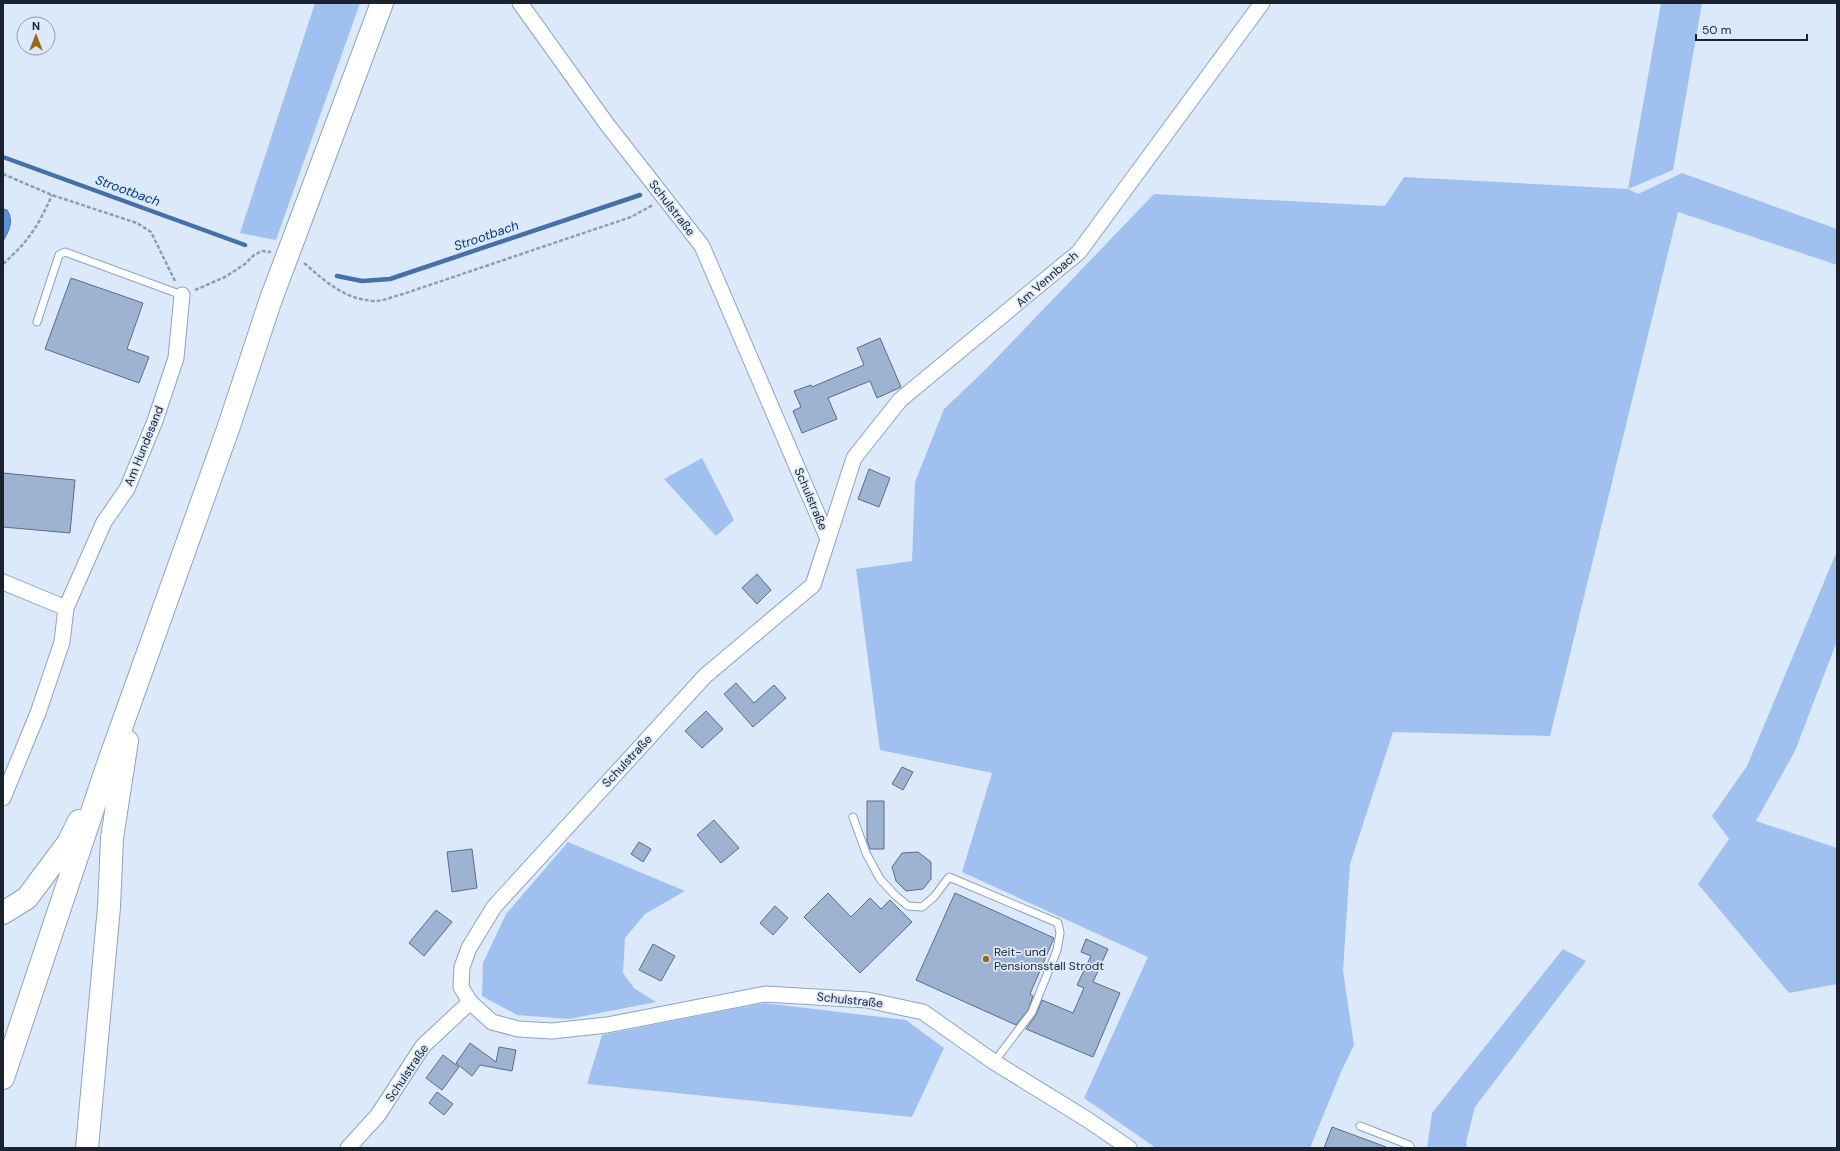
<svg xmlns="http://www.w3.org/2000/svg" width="1840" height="1151" viewBox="0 0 1840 1151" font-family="'DM Sans',sans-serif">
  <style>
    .green { fill: #a0c1f0 }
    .water { fill: #5c92dc; stroke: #4870a8 }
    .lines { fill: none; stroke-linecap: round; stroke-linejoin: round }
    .stream { stroke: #4870a8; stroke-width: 4.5 }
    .building { fill: #9eb3d1; stroke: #5a6d89 }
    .lane-casing { stroke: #8ea3c1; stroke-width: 9 }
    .street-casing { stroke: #8ea3c1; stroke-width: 17 }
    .primary-casing { stroke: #8ea3c1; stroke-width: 24 }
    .path { stroke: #929ead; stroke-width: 2.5; stroke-dasharray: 4 2; stroke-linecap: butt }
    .lane { stroke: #fff; stroke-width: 7 }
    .street { stroke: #fff; stroke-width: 15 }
    .primary { stroke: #fff; stroke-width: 22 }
    .primary-bridge-casing { stroke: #8ea3c1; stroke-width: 24; stroke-linecap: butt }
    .primary-bridge { stroke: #fff; stroke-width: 22 }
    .poi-dot { fill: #986b1a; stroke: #dbe9fb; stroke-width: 1.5 }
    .labels { text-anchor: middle; stroke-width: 3.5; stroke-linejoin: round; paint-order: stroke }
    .street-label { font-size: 12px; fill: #1a222d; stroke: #dbe9fb }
    .poi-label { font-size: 12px; fill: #1a222d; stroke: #dbe9fb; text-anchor: start }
    .water-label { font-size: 13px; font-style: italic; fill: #043c7e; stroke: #dbe9fb }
  </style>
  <rect width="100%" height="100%" fill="#dbe9fb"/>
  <path class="green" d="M315 3H360L276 240 240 233Z
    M1661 3H1702L1673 170 1628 189 1638 194 1682 173 1837 229V265L1678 212 1550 736 1393 732 1350 864 1343 971 1354 1045 1341 1072 1310 1148H1156L1084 1098 1148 957 962 872 992 773 880 750 856 569 912 561 915 482 944 409 986 369 1154 194 1385 206 1404 177 1628 189Z
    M702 458 734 520 716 536 664 479Z
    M1837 551V641L1795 751 1756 821 1837 848V984L1789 993 1698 884 1729 839 1712 816 1747 766Z
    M568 842 685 891 645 914 625 938 623 973 634 988 656 1002 569 1019 517 1015 482 996 483 963 506 914Z
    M1563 949 1586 961 1475 1107 1466 1142 1467 1148H1427L1432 1113Z
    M764 1003 906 1020 944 1048 912 1117 587 1084 602 1035Z"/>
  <path class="water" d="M3 209 7 210C14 221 9 231 3 241Z"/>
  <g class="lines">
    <path class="stream" d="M3 157 245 245
      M337 276 362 281 390 279 640 195"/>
  </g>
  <path class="building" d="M71 278 143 303 127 349 149 357 139 383 45 349Z
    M880 338 901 387 877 398 870 381 828 398 837 419 802 433 793 411 801 407 794 391 811 385 812 387 864 365 857 348Z
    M869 469 890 478 879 507 858 499Z
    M3 473 75 480 70 533 3 527Z
    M757 574 771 590 757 604 742 588Z
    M736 683 754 703 774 685 786 698 753 727 724 694Z
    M706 711 723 729 702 748 685 731Z
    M902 767 913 772 903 790 892 784Z
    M867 801H884V849H870L867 841Z
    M714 820 739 848 721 863 697 835Z
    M639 842 651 849 643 862 631 854Z
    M472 849 477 888 452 892 447 852Z
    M918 852 931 862V879L923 889 906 891 896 881 892 867 902 853Z
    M828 893 851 917 870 898 881 909 890 900 912 922 860 973 804 917Z
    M955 893 1054 938 1030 994 1033 996 1028 1010 1016 1025 916 980Z
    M775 906 788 918 773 935 760 923Z
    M436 910 452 922 424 956 409 943Z
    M1086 939 1108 949 1093 982 1120 993 1093 1057 1026 1029 1036 1015 1042 1000 1073 1013 1084 988 1077 985 1091 956 1081 952Z
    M653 944 675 956 661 981 639 970Z
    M470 1043 496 1062 499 1047 516 1050 512 1071 480 1065 472 1076 456 1063Z
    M443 1055 459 1067 442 1090 426 1078Z
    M437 1092 453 1104 444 1115 429 1103Z
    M1332 1127 1386 1147V1148H1324Z"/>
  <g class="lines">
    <defs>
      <path id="lane" d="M37 322 59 255 65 252 182 295
        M853 817 866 853 880 879 896 896 908 906 922 907 934 897 949 877 1058 923 1060 933 1057 950 1032 1012 994 1062
        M1360 1126 1409 1145 1411 1148"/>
      <path id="street" d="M520 3 606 123 702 246 828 539 813 585 705 676 494 907 469 948 462 967 461 987 470 1002 492 1022 518 1029 552 1031 607 1025 765 994 867 1000 923 1012 994 1062 1088 1120 1129 1148
        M828 539 854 458 900 400 1079 252 1262 3
        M3 582 66 608
        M3 798 38 713 62 642 66 608 104 522 127 489 155 421 176 358 182 295
        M348 1148 378 1115 423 1046 470 1002"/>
      <path id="primary" d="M297 230 382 3
        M3 913 27 898 68 843 79 821
        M3 1078 107 767 228 429 271 299
        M87 1148 109 907 112 838 127 741"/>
    </defs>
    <use href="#lane" class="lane-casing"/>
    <use href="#street" class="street-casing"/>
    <use href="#primary" class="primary-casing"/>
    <path class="path" d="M3 174 52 195 137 223 151 232 175 281
      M304 263C326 282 345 300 376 301 384 301 394 296 403 294L631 217 653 205
      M3 264C29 241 38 226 52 195
      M195 290 225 277 245 264 254 255 262 251 271 252"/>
    <use href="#lane" class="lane"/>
    <use href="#street" class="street"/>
    <use href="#primary" class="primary"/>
    <defs>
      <path id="primary-bridge" d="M271 299 297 230"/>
    </defs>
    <use href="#primary-bridge" class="primary-bridge-casing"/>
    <use href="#primary-bridge" class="primary-bridge"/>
  </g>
  <circle class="poi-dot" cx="986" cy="959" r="4"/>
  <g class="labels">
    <g class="street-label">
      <text transform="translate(672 208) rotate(52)" y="4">Schulstraße</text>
      <text transform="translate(1047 279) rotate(-41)" y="4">Am Vennbach</text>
      <text transform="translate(144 446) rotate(-68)" y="4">Am Hundesand</text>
      <text transform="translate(811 499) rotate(67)" y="4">Schulstraße</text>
      <text transform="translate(627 761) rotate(-47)" y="4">Schulstraße</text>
      <text transform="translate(850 1000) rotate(6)" y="4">Schulstraße</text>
      <text transform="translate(407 1073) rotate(-56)" y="4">Schulstraße</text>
    </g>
    <g class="poi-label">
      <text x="994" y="956">Reit- und<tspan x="994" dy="14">Pensionsstall Strodt</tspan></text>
    </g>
    <g class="water-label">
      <text transform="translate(128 190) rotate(20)" y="5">Strootbach</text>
      <text transform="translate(486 235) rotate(-19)" y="5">Strootbach</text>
    </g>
  </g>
  <rect width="1840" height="1151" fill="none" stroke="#1a222d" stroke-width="8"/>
  <g transform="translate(36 36)"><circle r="19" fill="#dbe9fb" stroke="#8e99a9"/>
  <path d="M0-3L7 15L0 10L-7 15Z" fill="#986b1a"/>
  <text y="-6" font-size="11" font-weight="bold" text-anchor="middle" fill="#1a222d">N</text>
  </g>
  <path d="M1696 34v6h111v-6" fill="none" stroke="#1a222d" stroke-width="2"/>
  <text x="1702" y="34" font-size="12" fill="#1a222d" stroke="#dbe9fb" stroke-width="3" paint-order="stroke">50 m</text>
</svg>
